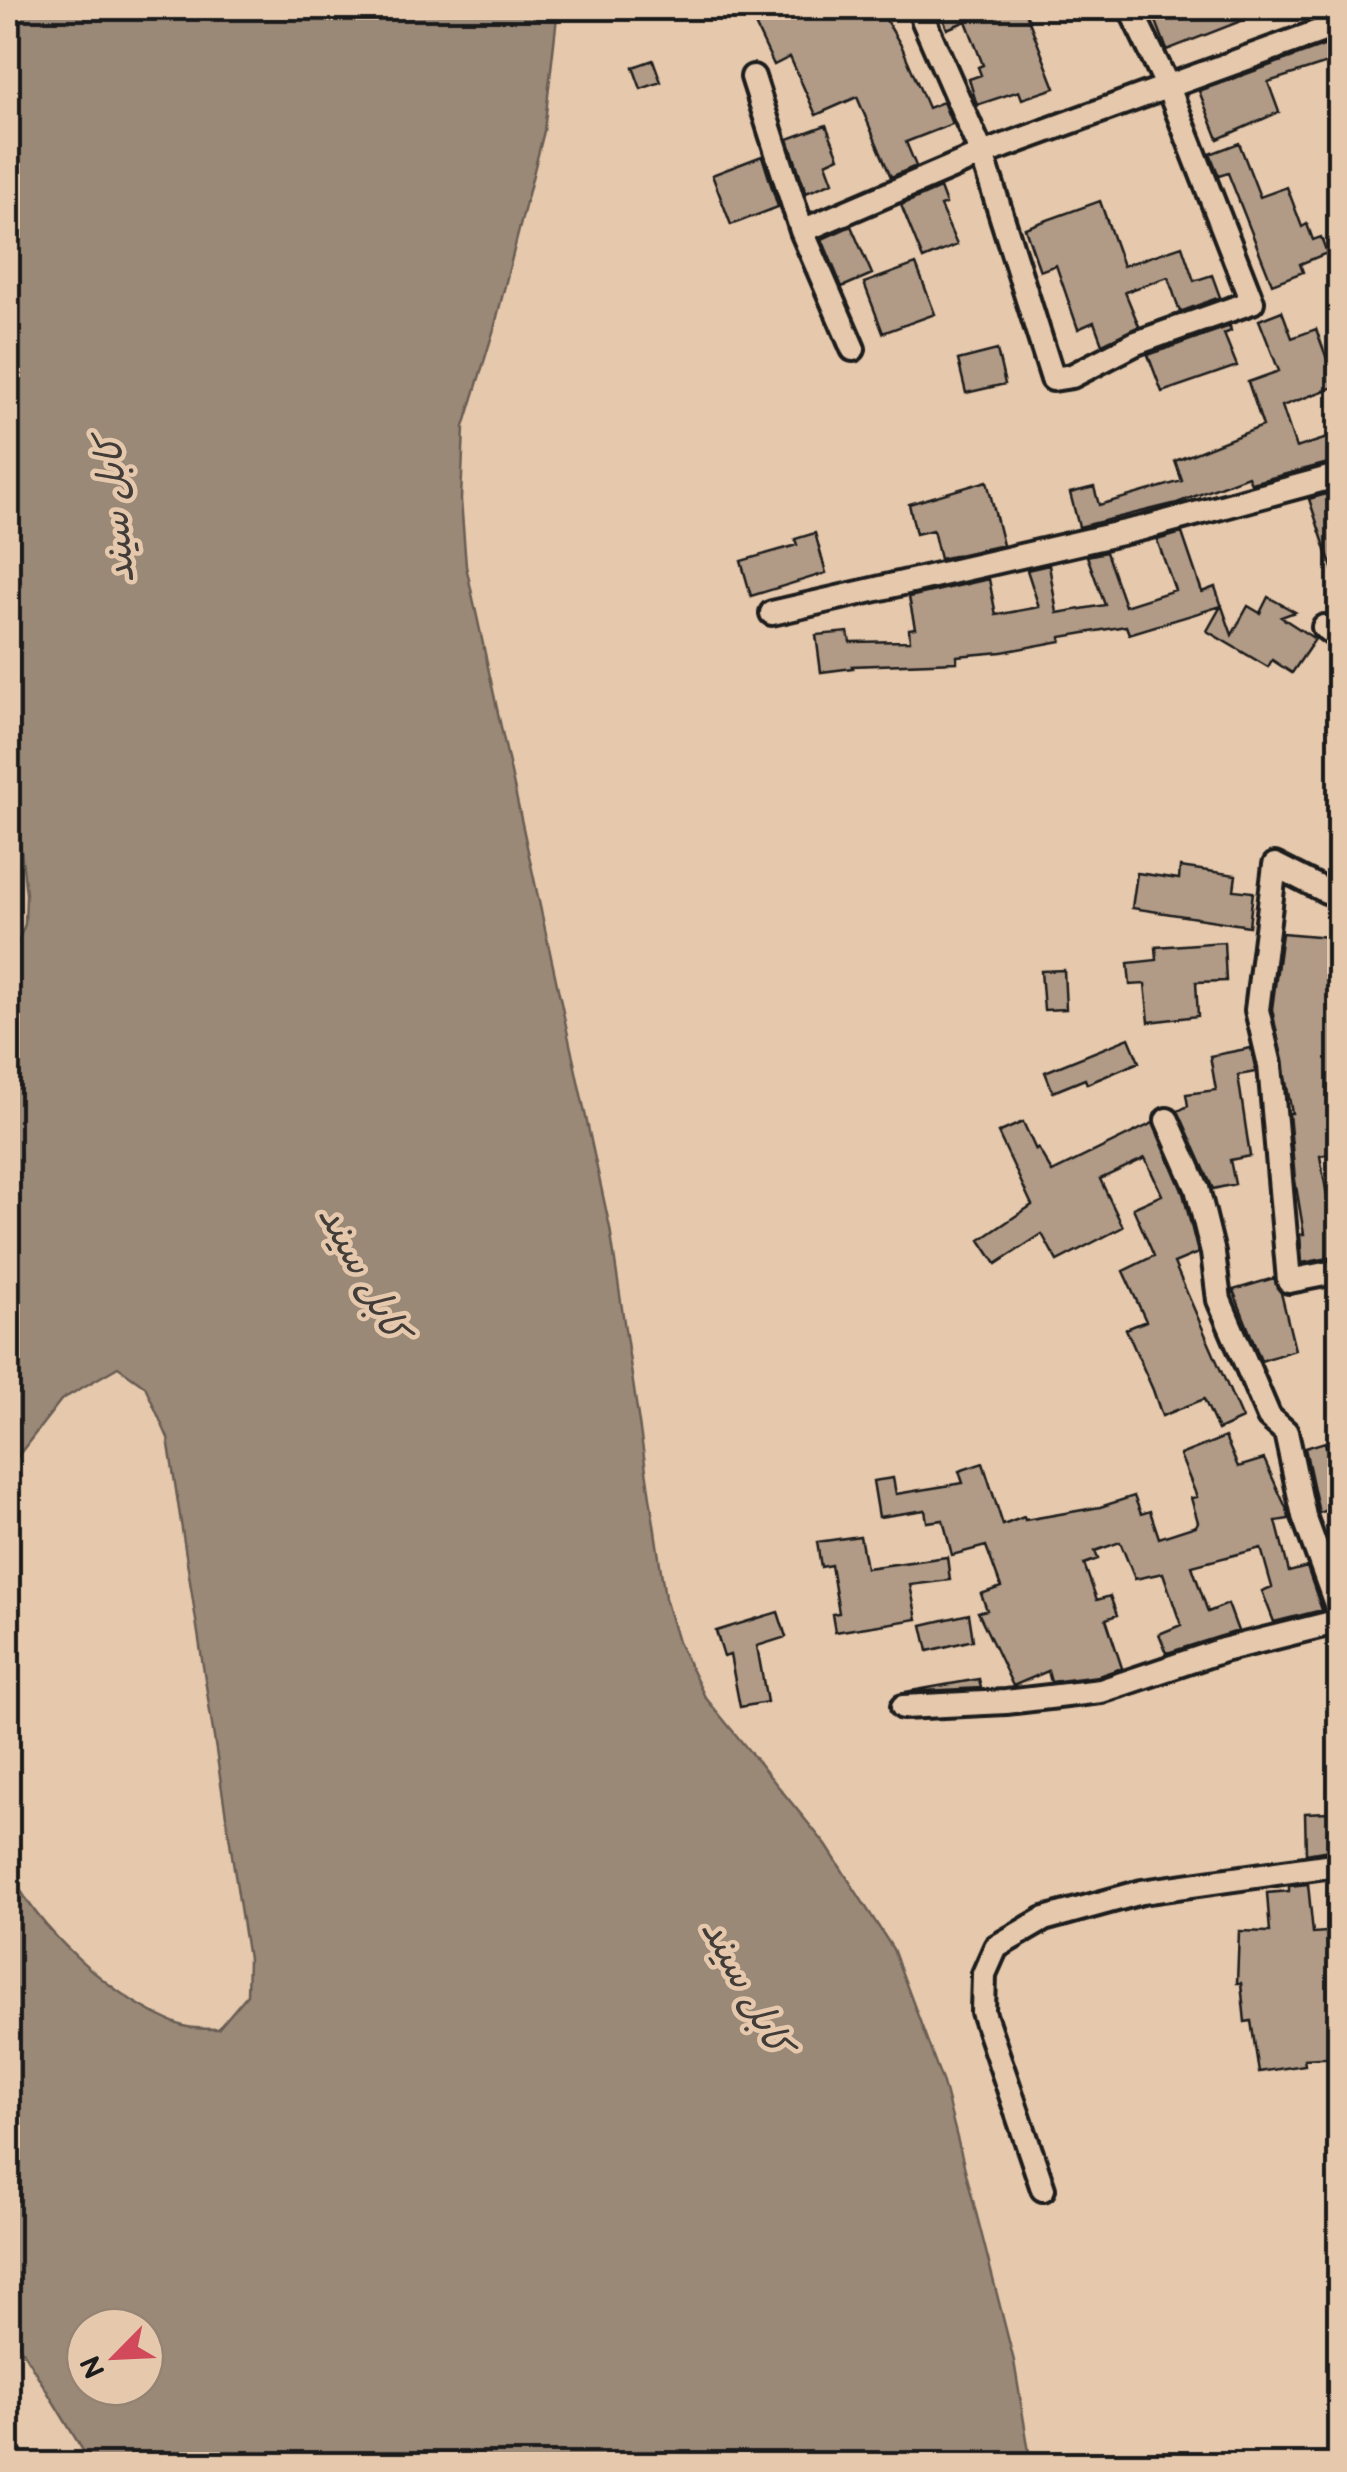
<svg xmlns="http://www.w3.org/2000/svg" width="1347" height="2472" viewBox="0 0 1347 2472" font-family="'Balsamiq Sans','Playpen Sans Arabic',sans-serif">
  <style>
    .water { fill: #9b8978; stroke: #685d53; stroke-width: 2.5; fill-rule: evenodd }
    .building { fill: #b19b87; stroke: #1c1c1c; stroke-width: 2.5 }
    .lines { fill: none; stroke-linecap: round; stroke-linejoin: round }
    .street-casing { stroke: #1c1c1c; stroke-width: 30 }
    .street { stroke: #e6c9ad; stroke-width: 22 }
    .labels { text-anchor: middle; stroke-width: 9; stroke-linejoin: round; paint-order: stroke }
    .water-label { font-size: 38px; font-style: italic; fill: #423d38; stroke: #e6c9ad }
  </style>
  <rect width="100%" height="100%" fill="#e6c9ad"/>
  <filter id="ink" filterUnits="userSpaceOnUse"><feTurbulence type="fractalNoise" baseFrequency=".01" numOctaves="2"/><feDisplacementMap in="SourceGraphic" scale="20" xChannelSelector="R" yChannelSelector="G"/><feConvolveMatrix kernelMatrix="1 2 1 2 8 2 1 2 1" color-interpolation-filters="sRGB"/></filter>
  <g filter="url(#ink)">
    <path class="water" d="M8 8H558L544 131 494 329 464 427 461 500 466 566 610 1228 665 1598 678 1642 705 1697 826 1845 893 1949 943 2083 1014 2361 1031 2464H91L8 2327V1866C35 1929 116 2001 180 2025 191 2029 206 2029 218 2029L247 1995 248 1959 168 1438 145 1386 118 1367 61 1400 8 1469V957L15 950 25 924 26 894 8 733ZM85 2327H145V2387H85Z"/>
    <path class="building" d="M747 8H879L902 47 928 108 943 102 952 124 906 142 916 166 891 177 857 97 816 115 790 57 774 65Z
      M939 8H1024L1055 88 1022 99 1019 91 977 105 969 79 981 75 978 67 983 65 966 21 947 29Z
      M1151 8H1272V9L1167 50Z
      M1340 40V59L1268 82 1279 112 1218 139 1199 91Z
      M653 60 661 82 641 89 633 67Z
      M826 125 839 157 826 163 833 182 806 193 788 139Z
      M1239 143 1260 197 1287 187 1302 227 1307 224 1313 240 1321 237 1327 253 1300 264 1303 272 1272 284 1228 173 1219 176 1210 154Z
      M762 156 778 207 731 225 712 175Z
      M940 188 946 204 940 206 957 245 923 259 901 205Z
      M1100 201 1123 266 1182 246 1194 281 1212 275 1220 297 1180 312 1168 277 1125 292 1139 326 1102 344 1094 322 1078 329 1056 265 1040 271 1025 228Z
      M851 226 872 274 842 287 822 239Z
      M916 264 935 314 883 333 864 283Z
      M1282 311 1292 338 1316 329 1337 386 1282 406 1296 448 1340 434V460L1251 483 1248 476 1177 503 1079 527 1070 493 1094 487 1099 505 1182 481 1175 461 1263 426 1248 382 1279 371 1259 320Z
      M1230 326 1231 331 1224 334 1237 366 1162 392 1148 355Z
      M997 350 1005 384 966 393 958 360Z
      M987 481 1003 545 940 559 933 530 916 534 909 504Z
      M1330 493 1340 521V579L1336 580 1309 499Z
      M815 533 826 573 751 596 741 561 797 545 795 539Z
      M1182 533 1202 592 1215 587 1232 635 1248 606 1260 613 1268 597 1295 612 1281 617 1315 639 1292 673 1272 660 1268 667 1207 631 1221 606 1129 634 1126 626 1061 637V641L1002 652 957 656V662L852 666 853 668 821 672 816 635 848 632 850 642 910 641 909 629 915 628 909 597 989 579 996 615 1039 607 1027 570 1049 565 1057 613 1105 605 1087 556 1106 552 1125 606 1175 590 1157 540Z
      M1180 867 1236 875 1234 890 1253 892 1249 926 1132 908 1137 873 1179 879Z
      M1282 933 1340 938V1151L1320 1156 1333 1230 1340 1229V1256L1302 1263 1300 1234H1304L1295 1180 1289 1113H1292L1272 1009Z
      M1224 942 1226 981 1196 982 1198 1016 1149 1022 1145 984 1130 985 1128 963 1157 960 1156 947Z
      M1064 970 1066 1009 1044 1010 1041 971Z
      M1129 1038 1139 1062 1087 1084 1085 1079 1053 1092 1045 1072Z
      M1251 1048 1256 1072 1238 1075 1250 1156 1230 1160 1235 1184 1213 1189 1178 1111 1188 1106 1186 1094 1216 1090 1210 1056Z
      M1023 1122 1036 1150 1038 1148 1052 1172 1153 1123 1183 1193 1198 1253 1174 1263 1242 1419 1218 1430 1204 1399 1162 1416 1153 1390 1126 1329 1146 1321 1123 1271 1154 1256 1133 1208 1162 1195 1145 1158 1100 1179 1123 1227 1057 1261 1042 1234 996 1264 980 1240 1032 1205 998 1133Z
      M1274 1278 1281 1293 1295 1350 1261 1361 1233 1290Z
      M1225 1437 1238 1467 1264 1459 1288 1512 1289 1519 1276 1521 1289 1572 1307 1567 1322 1610 1274 1622 1262 1591 1272 1587 1261 1548 1192 1566 1208 1612 1228 1604 1238 1631 1167 1653 1159 1634 1181 1625 1163 1573 1135 1579 1120 1542 1095 1551 1098 1559 1084 1564 1097 1600 1110 1596 1117 1615 1106 1619 1122 1668 1098 1676 1051 1682 1048 1671 1013 1686 978 1612 987 1610 981 1594 1001 1587 986 1546 952 1555 943 1520 927 1522 925 1510 879 1517 873 1481 893 1478 896 1494 963 1483 959 1471 983 1463 1003 1525 1024 1517 1025 1520 1100 1507 1134 1496 1141 1514 1150 1511 1159 1538 1196 1526 1198 1522 1191 1498 1197 1497 1180 1455Z
      M1325 1442 1327 1451 1340 1449V1505L1319 1513 1305 1448Z
      M860 1536 866 1568 947 1557 950 1580 910 1585 917 1619 835 1632 832 1614 839 1613 831 1565 821 1567 817 1542Z
      M778 1612 786 1637 757 1646 767 1702 740 1707 730 1655 724 1657 716 1631Z
      M969 1614 973 1640 928 1651 922 1625Z
      M979 1679 981 1688 905 1692Z
      M1328 1812 1329 1850 1306 1854 1305 1813Z
      M1308 1884 1313 1933 1340 1931V2057L1304 2059 1305 2065 1259 2072 1251 2021 1245 2022 1241 1983H1237L1239 1931 1270 1932 1267 1893 1289 1891V1886Z"/>
    <g class="lines">
      <defs>
        <path id="street" d="M923 19 982 154 1053 379 1072 376 1136 343 1252 302 1168 87 1130 8
          M753 77 802 231 853 349
          M802 231 982 154 1340 24
          M772 613 1143 528 1340 475
          M1324 627 1340 639
          M1340 894 1326 891 1275 865 1257 1010 1270 1065 1289 1281 1340 1271
          M1167 1120 1197 1188 1213 1253 1219 1300 1269 1417 1286 1432 1304 1516 1340 1615
          M903 1707 1006 1702 1101 1691 1223 1650 1340 1621
          M1043 2189 983 2012 984 1974 996 1947 1044 1919 1142 1892 1340 1864"/>
      </defs>
      <use href="#street" class="street-casing"/>
      <use href="#street" class="street"/>
    </g>
  </g>
  <g class="labels">
    <g class="water-label">
      <text transform="translate(114 510) rotate(-95)" y="13">کابل سيند</text>
      <text transform="translate(364 1272) rotate(62)" y="13">کابل سيند</text>
      <text transform="translate(747 1986) rotate(62)" y="13">کابل سيند</text>
    </g>
  </g>
  <rect width="1347" height="2472" fill="none" stroke="#e6c9ad" stroke-width="40"/>
  <rect x="20" y="20" width="1307" height="2432" fill="none" stroke="#1c1c1c" stroke-width="4" filter="url(#ink)"/>
  <g transform="translate(115 2357) rotate(246)"><circle r="48" fill="#e6c9ad" stroke="#958473" stroke-width="2.5"/>
  <path d="M0-8L18 38L0 25L-18 38Z" fill="#d1495b"/>
  <text y="-15" font-size="28" font-weight="bold" text-anchor="middle" fill="#1c1c1c">N</text>
  </g>
</svg>
